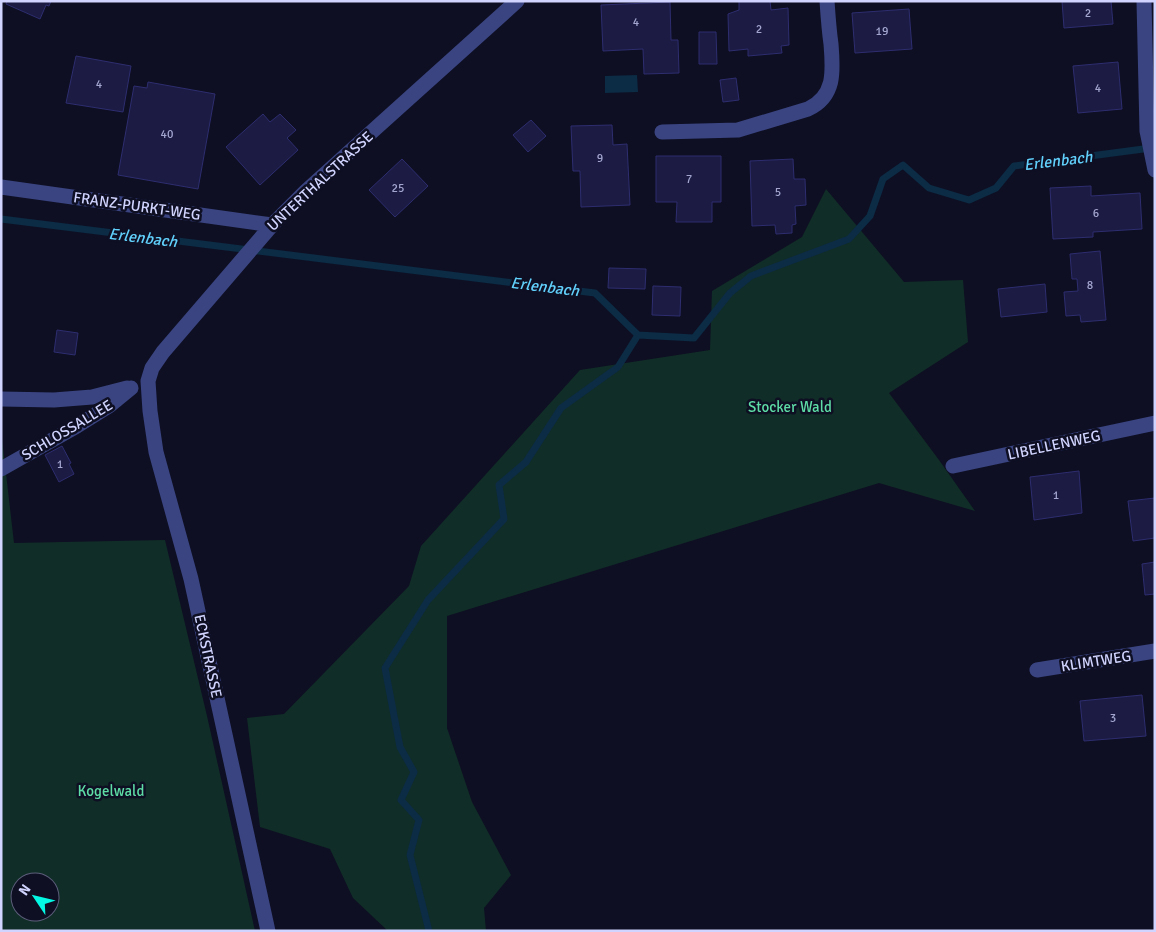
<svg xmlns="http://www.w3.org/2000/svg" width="1156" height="932" viewBox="0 0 1156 932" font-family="Signika,sans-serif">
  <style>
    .green { fill: #112d27; fill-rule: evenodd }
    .water { fill: #0c2b44 }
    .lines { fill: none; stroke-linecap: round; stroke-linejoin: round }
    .stream { stroke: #0c2b44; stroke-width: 7 }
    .building { fill: #1b1b44; stroke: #2e2d6f }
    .minor { stroke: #3a4481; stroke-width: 15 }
    .labels { text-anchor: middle; stroke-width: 5; stroke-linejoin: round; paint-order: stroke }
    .number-label { font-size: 12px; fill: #a4a6d0 }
    .street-label { font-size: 15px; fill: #d1d4fe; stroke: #0e0f23 }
    .park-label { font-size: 15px; fill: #5edda6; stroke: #0e0f23 }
    .water-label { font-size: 16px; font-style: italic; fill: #61d1fc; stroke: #0e0f23 }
  </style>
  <rect width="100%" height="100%" fill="#0e0f23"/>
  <path class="green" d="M826 189 904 282 963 280 968 342 889 393 939 460 975 511 879 483 447 616V728L472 802 511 875 484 908 486 931H388L353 898 330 849 260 827 247 718 284 714 409 586 421 546 580 370 710 350 712 291 802 237Z
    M1 430 14 543 165 540 207 716 255 931H1ZM20 882H50V912H20Z"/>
  <path class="water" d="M637 75 638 92 605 93V76Z"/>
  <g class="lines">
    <path class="stream" d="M1 219 595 293 638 335 694 338 730 293 751 276 849 239 870 216 883 179 903 165 929 188 969 200 996 188 1014 166 1151 148
      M429 931 410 855 419 820 401 800 414 772 400 747 385 668 428 600 504 519 499 485 526 462 561 408 618 367 638 335"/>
  </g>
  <path class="building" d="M7 1H51L49 6 46 5 40 19 6 4Z
    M739 1H770L771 10 788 8 789 45 781 46 782 53 748 56V49L729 51 728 14 739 10Z
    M1062 1H1111L1113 24 1064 28Z
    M670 2 671 40H678L679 73 644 74 643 49 603 51 601 5Z
    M909 9 912 49 855 53 852 13Z
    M699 32H716L717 64H699Z
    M76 56 131 66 123 112 66 103Z
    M1118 62 1122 109 1078 113 1073 66Z
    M736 78 739 100 723 102 720 80Z
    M148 82 215 94 198 189 118 175 134 86 147 88Z
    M263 114 270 122 280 114 296 130 287 138 298 150 260 185 226 147Z
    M531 120 546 136 528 152 513 135Z
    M612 125 613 145 627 144 630 205 581 207 580 171H573L571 126Z
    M656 156H721V202H712V222H676L677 202H656Z
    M402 159 428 186 395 217 369 190Z
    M793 159 794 179H805L806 205 795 206 796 224 792 225V233L776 234 775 225 752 226 750 161Z
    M1091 186V196L1140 193 1142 229 1093 232V237L1053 239 1050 188Z
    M1100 251 1106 320 1081 322 1080 315 1066 316 1064 292 1078 291 1077 279H1072L1070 254Z
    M609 268 646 269 645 289 608 288Z
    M1045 284 1047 312 1001 317 998 289Z
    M653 286 681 287 680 316 652 315Z
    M57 330 78 333 75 355 54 352Z
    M62 446 71 463 69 464 74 474 59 482 45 455Z
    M1079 471 1082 513 1034 520 1030 477Z
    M1155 498V538L1133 541 1128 501Z
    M1155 562V594L1145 595 1142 564Z
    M1142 695 1146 736 1084 741 1080 701Z"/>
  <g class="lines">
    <path class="minor" d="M1144 1 1147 131 1155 170
      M662 132 738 130 808 109C836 96 833 70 831 44 829 30 828 16 827 1
      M1 187 272 225
      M1 399 54 400 92 397 127 388
      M953 466 1155 423
      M1 469 77 426 109 406 131 388
      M1037 670 1155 651
      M268 931 191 579 156 452 150 411 148 381 152 368 163 352 272 225 306 191 517 1"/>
  </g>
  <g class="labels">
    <g class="number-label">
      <text x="1088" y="17">2</text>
      <text x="636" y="26">4</text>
      <text x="759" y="33">2</text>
      <text x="882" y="35">19</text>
      <text x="99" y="88">4</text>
      <text x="1098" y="92">4</text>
      <text x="167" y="138">40</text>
      <text x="600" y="162">9</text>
      <text x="689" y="183">7</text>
      <text x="398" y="192">25</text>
      <text x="778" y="196">5</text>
      <text x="1096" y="217">6</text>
      <text x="1090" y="289">8</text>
      <text x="60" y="468">1</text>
      <text x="1056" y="499">1</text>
      <text x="1113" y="722">3</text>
    </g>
    <g class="street-label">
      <text transform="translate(320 181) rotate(-43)" y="5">UNTERTHALSTRASSE</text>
      <text transform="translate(137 206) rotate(8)" y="5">FRANZ-PURKT-WEG</text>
      <text transform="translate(67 430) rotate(-31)" y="5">SCHLOSSALLEE</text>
      <text transform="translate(1054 445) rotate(-12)" y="5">LIBELLENWEG</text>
      <text transform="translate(208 656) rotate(78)" y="5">ECKSTRASSE</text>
      <text transform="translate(1096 661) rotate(-9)" y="5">KLIMTWEG</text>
    </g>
    <g class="park-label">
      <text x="790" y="412">Stocker Wald</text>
      <text x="111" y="796">Kogelwald</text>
    </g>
    <g class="water-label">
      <text transform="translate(1058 160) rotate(-7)" y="6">Erlenbach</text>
      <text transform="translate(143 237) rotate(7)" y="6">Erlenbach</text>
      <text transform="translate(545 286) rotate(7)" y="6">Erlenbach</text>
    </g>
  </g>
  <rect width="1156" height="932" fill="none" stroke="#d1d4fe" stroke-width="5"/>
  <g transform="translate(35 897) rotate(305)"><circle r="24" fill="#0e0f23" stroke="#5c5e7b"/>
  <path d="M0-4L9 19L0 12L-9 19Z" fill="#04f7e3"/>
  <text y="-8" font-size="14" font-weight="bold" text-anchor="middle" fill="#d1d4fe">N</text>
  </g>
</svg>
